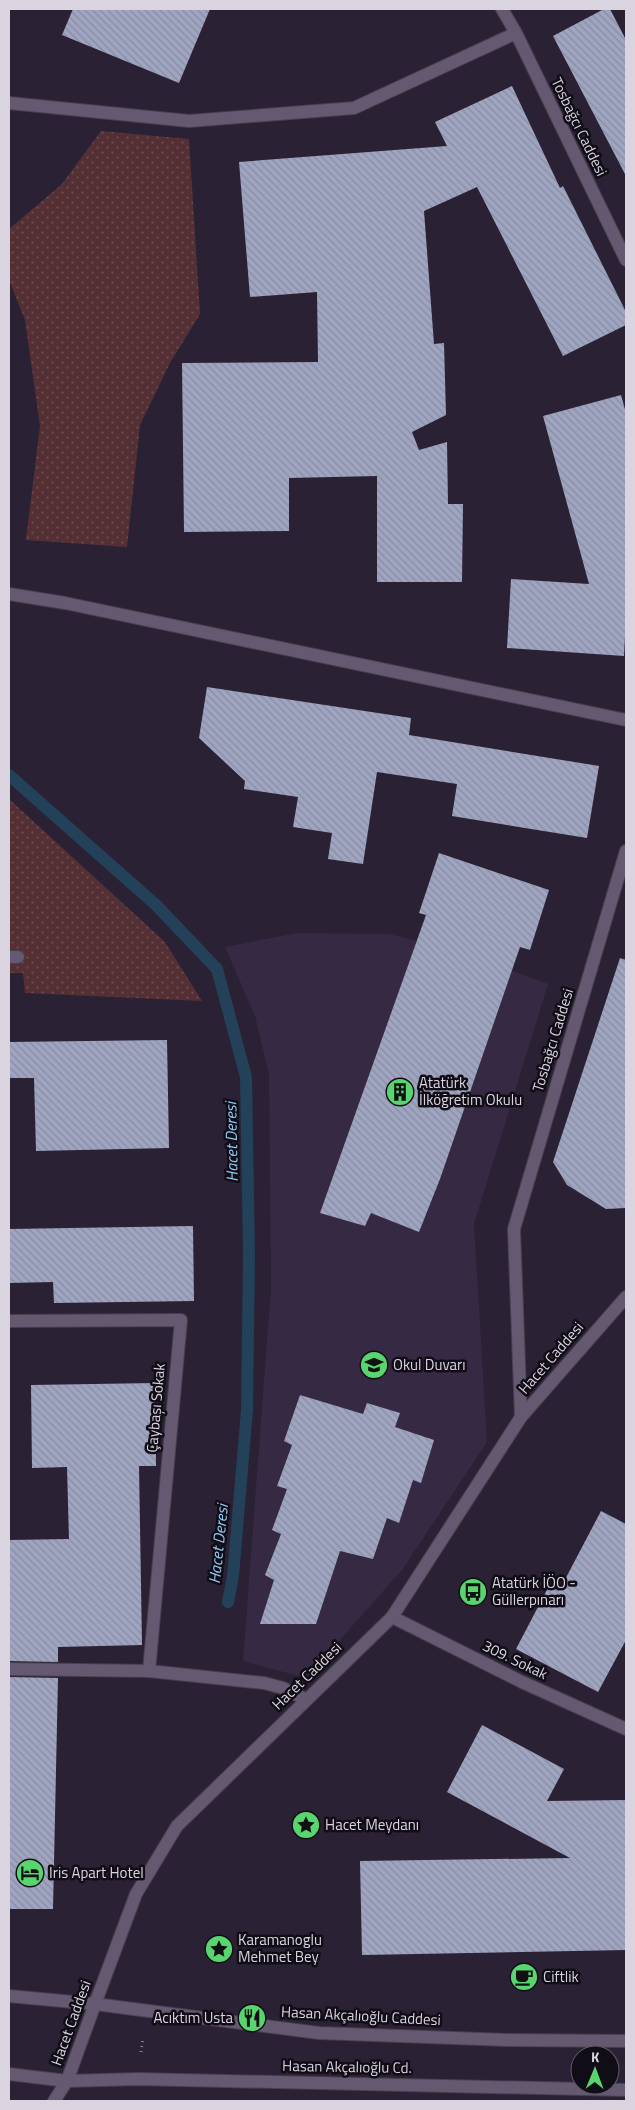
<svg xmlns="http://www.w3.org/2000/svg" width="635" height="2110" viewBox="0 0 635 2110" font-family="'Titillium Web',sans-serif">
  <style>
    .built { fill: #362943 }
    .grass { fill: url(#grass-dots) }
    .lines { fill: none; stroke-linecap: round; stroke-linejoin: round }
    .stream { stroke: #234158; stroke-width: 12 }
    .building { fill: url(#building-back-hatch) }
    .service-casing { stroke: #473f4f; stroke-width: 14 }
    .minor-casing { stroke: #473f4f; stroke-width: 14 }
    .tertiary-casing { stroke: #473f4f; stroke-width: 14 }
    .secondary-casing { stroke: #473f4f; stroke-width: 14 }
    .path { stroke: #8a8292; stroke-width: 3; stroke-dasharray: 1 4; stroke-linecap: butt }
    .service { stroke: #645970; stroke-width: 12 }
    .minor { stroke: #645970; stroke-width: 12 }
    .tertiary { stroke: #645970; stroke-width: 12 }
    .secondary { stroke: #645970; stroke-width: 12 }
    .labels { text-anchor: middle; stroke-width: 5; stroke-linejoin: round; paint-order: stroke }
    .street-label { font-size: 15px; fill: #dad4e1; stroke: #110d16 }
    .poi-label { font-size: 15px; fill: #dad4e1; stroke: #110d16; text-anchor: start }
    .water-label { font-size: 16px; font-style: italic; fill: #93caf6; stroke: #110d16 }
  </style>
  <defs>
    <pattern id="grass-dots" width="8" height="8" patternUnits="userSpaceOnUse" patternTransform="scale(1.25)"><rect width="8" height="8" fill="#543035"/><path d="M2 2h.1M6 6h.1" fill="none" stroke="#6c4d52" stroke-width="1.8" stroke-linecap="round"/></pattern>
    <pattern id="building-back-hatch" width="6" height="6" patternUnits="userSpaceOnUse" patternTransform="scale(1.25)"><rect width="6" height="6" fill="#9fa5c0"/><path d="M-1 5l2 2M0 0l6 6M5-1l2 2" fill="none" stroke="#888ca1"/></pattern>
  </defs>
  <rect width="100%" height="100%" fill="#2b2135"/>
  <path class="built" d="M297 933 389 934 470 955 548 984 474 1224 487 1442 402 1570 306 1678 243 1661 271 1288 269 1075 255 1016 225 947Z"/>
  <path class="grass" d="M101 131 189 139 200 314 170 363 140 425 127 547 26 540 40 426 25 320 9 280V229L62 184Z
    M9 799 165 942 202 1001 25 993 23 973H9Z"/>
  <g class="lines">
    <path class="stream" d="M9 775 156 905 217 969 246 1077 249 1254 247 1410 233 1576 228 1602"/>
  </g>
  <path class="building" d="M73 9H210L179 83 62 35Z
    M604 9H610L626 40V176L553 36Z
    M512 86 560 188 563 186 626 312V325L563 356 477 187 424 211 434 344 444 343 446 415 412 432 419 450 447 442 448 504H463L462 582H377V476L289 478V531L184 532 182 363 318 362 317 292 250 297 239 162 447 146 435 122Z
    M621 395 626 413V618L624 656 507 648 511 579 589 584 543 416Z
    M207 687 411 718 409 735 599 766 587 838 452 816 457 784 377 772 363 864 328 859 332 833 293 827 298 797 244 789 245 781 199 738Z
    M439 853 549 890 530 950 520 947 440 1179 419 1232 371 1213 365 1226 320 1213 426 915 419 913Z
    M620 958 626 960V1208L606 1209 567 1185 553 1162Z
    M167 1040 169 1148 36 1151 34 1078H9V1042Z
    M193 1226 194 1301 54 1303 53 1282 9 1283V1229Z
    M155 1383 156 1466H139L142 1645 58 1647V1662L9 1661V1540L69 1539 67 1467 32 1468 31 1385Z
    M300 1395 363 1414 367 1403 400 1413 395 1427 434 1440 421 1483 413 1480 399 1523 387 1518 373 1559 340 1551 316 1624H260L274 1580 265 1575 281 1534 272 1530 287 1489 277 1486 292 1445 284 1441Z
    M601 1511 626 1524V1640L598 1692 516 1649 549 1586 559 1591Z
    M9 1677 58 1678 53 1909H9Z
    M482 1725 564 1769 547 1801 626 1800V1950L362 1955 360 1861 570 1858 447 1792Z"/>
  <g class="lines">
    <defs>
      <path id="service" d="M9 957H18"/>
      <path id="minor" d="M502 9 516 33 626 260
        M9 103 189 121 354 108 516 33
        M9 594 65 603 626 720
        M9 1321 181 1320 149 1671
        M521 1417 514 1229 626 851
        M392 1617 522 1682 626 1729
        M9 1669 149 1671 264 1683 283 1688 305 1699
        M67 2081 138 2079 626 2090
        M54 2101 67 2081 95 2004"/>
      <path id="tertiary" d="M95 2004 136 1894 177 1826 392 1617 521 1417 626 1297"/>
      <path id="secondary" d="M9 1996 95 2004 319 2033 507 2040 626 2041
        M9 2074 67 2081"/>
    </defs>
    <use href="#service" class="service-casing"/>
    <use href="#minor" class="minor-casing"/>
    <use href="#tertiary" class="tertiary-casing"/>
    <use href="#secondary" class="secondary-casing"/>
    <path class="path" d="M141 2052 143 2038"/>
    <use href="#service" class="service"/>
    <use href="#minor" class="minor"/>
    <use href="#tertiary" class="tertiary"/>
    <use href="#secondary" class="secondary"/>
  </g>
  <defs>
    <symbol id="building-disc" viewBox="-11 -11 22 22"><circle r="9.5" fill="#59d56f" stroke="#110d16"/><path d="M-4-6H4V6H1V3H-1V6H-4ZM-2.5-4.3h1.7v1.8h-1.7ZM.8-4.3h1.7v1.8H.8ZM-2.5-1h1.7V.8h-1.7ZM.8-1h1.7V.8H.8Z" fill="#111"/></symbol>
    <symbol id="school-disc" viewBox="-11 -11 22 22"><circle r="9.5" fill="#59d56f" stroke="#110d16"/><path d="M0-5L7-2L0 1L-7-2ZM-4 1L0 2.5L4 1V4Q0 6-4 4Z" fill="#111"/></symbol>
    <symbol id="bus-disc" viewBox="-11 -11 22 22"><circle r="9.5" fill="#59d56f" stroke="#110d16"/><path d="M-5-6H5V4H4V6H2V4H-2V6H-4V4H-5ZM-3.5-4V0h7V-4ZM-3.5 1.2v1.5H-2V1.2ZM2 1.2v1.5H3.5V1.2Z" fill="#111"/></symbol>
    <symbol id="sight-disc" viewBox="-11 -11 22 22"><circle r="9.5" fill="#59d56f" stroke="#110d16"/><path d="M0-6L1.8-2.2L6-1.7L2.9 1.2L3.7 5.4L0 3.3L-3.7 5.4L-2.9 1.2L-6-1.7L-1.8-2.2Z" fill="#111"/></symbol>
    <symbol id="hotel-disc" viewBox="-11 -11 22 22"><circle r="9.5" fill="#59d56f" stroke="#110d16"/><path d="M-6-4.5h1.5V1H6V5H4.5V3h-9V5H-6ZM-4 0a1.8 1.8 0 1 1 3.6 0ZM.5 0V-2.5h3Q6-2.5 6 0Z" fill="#111"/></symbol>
    <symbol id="cafe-disc" viewBox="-11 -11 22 22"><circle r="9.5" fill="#59d56f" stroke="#110d16"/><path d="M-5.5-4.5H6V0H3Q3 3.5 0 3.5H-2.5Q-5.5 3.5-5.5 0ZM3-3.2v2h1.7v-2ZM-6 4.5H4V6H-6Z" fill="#111"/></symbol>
    <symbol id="restaurant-disc" viewBox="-11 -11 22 22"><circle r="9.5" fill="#59d56f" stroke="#110d16"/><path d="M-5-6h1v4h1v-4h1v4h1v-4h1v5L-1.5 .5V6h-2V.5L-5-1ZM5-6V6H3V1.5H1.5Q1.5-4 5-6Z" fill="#111"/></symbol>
  </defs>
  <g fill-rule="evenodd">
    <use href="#building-disc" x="384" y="1076" width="32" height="32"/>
    <use href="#school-disc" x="358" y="1349" width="32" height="32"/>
    <use href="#bus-disc" x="457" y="1576" width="32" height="32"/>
    <use href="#sight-disc" x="290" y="1809" width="32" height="32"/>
    <use href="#hotel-disc" x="14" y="1857" width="32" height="32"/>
    <use href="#sight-disc" x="203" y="1933" width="32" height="32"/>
    <use href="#cafe-disc" x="508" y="1961" width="32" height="32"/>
    <use href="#restaurant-disc" x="236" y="2002" width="32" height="32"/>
  </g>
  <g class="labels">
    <g class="street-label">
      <text transform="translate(579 127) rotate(64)" y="5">Tosbağcı Caddesi</text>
      <text transform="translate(553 1040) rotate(-73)" y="5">Tosbağcı Caddesi</text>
      <text transform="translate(551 1358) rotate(-49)" y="5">Hacet Caddesi</text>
      <text transform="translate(156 1408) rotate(-85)" y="5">Çaybaşı Sokak</text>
      <text transform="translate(515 1660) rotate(26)" y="5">309. Sokak</text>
      <text transform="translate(307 1676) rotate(-44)" y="5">Hacet Caddesi</text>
      <text transform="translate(361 2016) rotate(3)" y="5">Hasan Akçalıoğlu Caddesi</text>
      <text transform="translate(71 2023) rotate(-70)" y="5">Hacet Caddesi</text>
      <text transform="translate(347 2067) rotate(1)" y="5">Hasan Akçalıoğlu Cd.</text>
    </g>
    <g class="poi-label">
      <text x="419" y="1088">Atatürk<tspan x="419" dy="17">İlköğretim Okulu</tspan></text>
      <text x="393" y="1370">Okul Duvarı</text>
      <text x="492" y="1588">Atatürk İÖO -<tspan x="492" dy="17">Güllerpınarı</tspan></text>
      <text x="325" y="1830">Hacet Meydanı</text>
      <text x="49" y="1878">Iris Apart Hotel</text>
      <text x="238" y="1945">Karamanoglu<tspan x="238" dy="17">Mehmet Bey</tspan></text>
      <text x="543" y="1982">Ciftlik</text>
      <text x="233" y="2023" text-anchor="end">Acıktım Usta</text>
    </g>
    <g class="water-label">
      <text transform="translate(231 1142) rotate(-91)" y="6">Hacet Deresi</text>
      <text transform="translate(218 1544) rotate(-84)" y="6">Hacet Deresi</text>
    </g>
  </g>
  <rect width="635" height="2110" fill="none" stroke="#dad4e1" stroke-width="20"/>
  <g transform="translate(595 2070) rotate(1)"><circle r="24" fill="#110d16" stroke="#615d67"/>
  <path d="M0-4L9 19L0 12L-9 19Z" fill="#59d56f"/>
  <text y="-8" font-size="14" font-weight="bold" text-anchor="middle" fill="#dad4e1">K</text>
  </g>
</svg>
